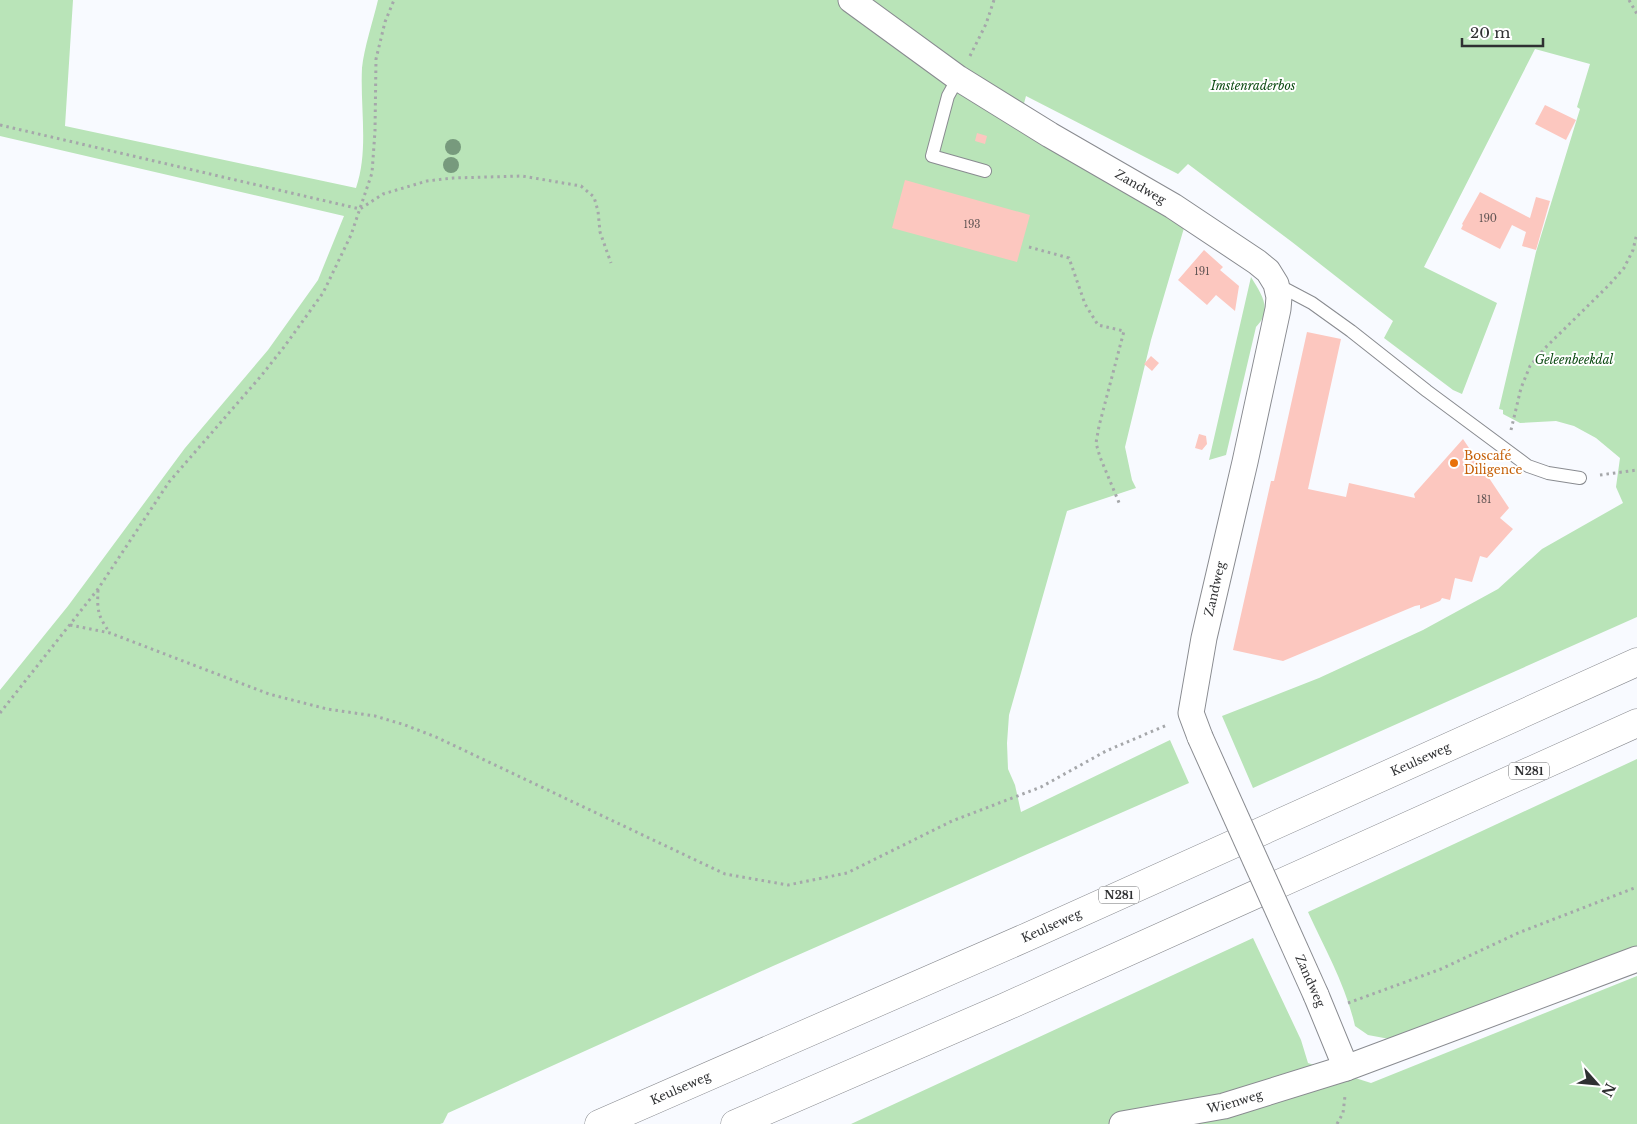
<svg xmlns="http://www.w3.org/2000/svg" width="1637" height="1124" viewBox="0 0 1637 1124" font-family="'Libre Baskerville',serif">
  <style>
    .green { fill: #b9e4b8 }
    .building { fill: #fcc7bf }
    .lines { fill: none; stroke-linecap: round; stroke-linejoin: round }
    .service-casing { stroke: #898b90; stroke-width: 14 }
    .minor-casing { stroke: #898b90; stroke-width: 27 }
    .trunk-casing { stroke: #898b90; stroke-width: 29 }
    .path { stroke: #a5a7aa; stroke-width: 3; stroke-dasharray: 2.5 4; stroke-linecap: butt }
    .service { stroke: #fff; stroke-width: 12 }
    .minor { stroke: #fff; stroke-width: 25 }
    .trunk { stroke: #fff; stroke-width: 28 }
    .minor-bridge-casing { stroke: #898b90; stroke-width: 27; stroke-linecap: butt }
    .minor-bridge { stroke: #fff; stroke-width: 25 }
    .tree { fill: #779a7d }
    .food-dot { fill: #e8710a; stroke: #fff; stroke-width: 2 }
    .labels { text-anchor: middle; stroke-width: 4; stroke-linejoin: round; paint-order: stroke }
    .number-label { font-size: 10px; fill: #625655 }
    .shield { fill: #fff; stroke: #6d6e70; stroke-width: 1 }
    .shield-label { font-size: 11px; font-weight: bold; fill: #2f3032 }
    .park-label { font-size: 12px; font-style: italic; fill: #0d4b13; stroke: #fff }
    .street-label { font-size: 12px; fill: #2f3032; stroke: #fff }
    .food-label { font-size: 12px; fill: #c56008; stroke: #fff; text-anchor: start }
  </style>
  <rect width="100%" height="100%" fill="#f8faff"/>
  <path class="green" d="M0 0H73L65 126 356 188C369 150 360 108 362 68 364 48 373 21 378 0H1637V617L1253 788 1222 716 1319 678 1423 630 1498 589 1542 549 1623 503 1616 487 1620 458 1596 438 1574 426 1556 421 1520 423 1503 414V410L1499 409 1536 252 1580 109 1577 107 1590 64 1535 49 1424 267 1497 303 1462 394 1453 390 1384 338 1393 321 1292 242 1188 164 1178 174 1026 96 1023 107 1014 124 1184 228 1151 340 1125 447 1132 480 1136 488 1067 511 1009 715 1007 743 1008 769 1015 785 1021 812 1170 740 1189 783 773 966 448 1113 443 1123 440 1124H0V690L68 606 185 448 268 350 318 280 344 216 0 136Z
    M1251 277C1262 295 1273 310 1256 327L1226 455 1209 460Z
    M1637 759V948L1400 1041 1368 1035 1355 1026C1346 986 1325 949 1308 912Z
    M1253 938 1301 1040 1308 1063 1371 1083 1637 976V1124H851Z"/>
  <path class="building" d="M1545 105 1576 120 1566 140 1535 124Z
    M977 133 987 136 985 144 975 141Z
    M905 180 1030 215 1017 262 892 228Z
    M1480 192 1530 218 1536 197 1550 201 1536 250 1522 246 1526 232 1512 225 1500 249 1461 229 1463 225 1462 224Z
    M1204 250 1223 267 1220 270 1239 286 1235 311 1216 295 1207 305 1178 280Z
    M1307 332 1341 339 1308 489 1346 497 1349 483 1415 498 1414 494 1463 439 1509 508 1500 518 1513 529 1487 558 1480 556 1472 582 1455 578 1450 600 1442 598 1440 601 1420 609V605L1415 606 1283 661 1233 650 1271 481H1274Z
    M1151 356 1159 363 1152 371 1144 364Z
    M1199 434 1206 436 1207 444 1202 450 1195 448Z"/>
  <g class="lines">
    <defs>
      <path id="service" d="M958 78 948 96 932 156 985 171
        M1276 284 1312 303 1351 331 1427 391 1528 466 1548 473 1580 478"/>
      <g id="minor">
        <path id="s1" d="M851 0 958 78 1050 135 1173 206 1257 262 1268 271 1276 284 1279 297 1278 309 1245 462 1204 638 1191 713 1200 737"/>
        <path d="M1316 995 1346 1068 1637 959"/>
        <path id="s2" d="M1122 1124 1224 1106 1346 1068"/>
      </g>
      <g id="trunk">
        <path id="s3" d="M599 1124 1027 937 1637 662"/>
        <path d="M735 1124 1005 1007 1637 723"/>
      </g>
    </defs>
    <use href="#service" class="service-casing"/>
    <use href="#minor" class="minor-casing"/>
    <use href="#trunk" class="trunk-casing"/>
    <path class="path" d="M1629 0 1637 14
      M970 56 986 24 994 0
      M0 125 360 209 383 194 427 181 453 178 522 176 581 186 594 197 598 211 600 232 611 263
      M1029 247 1069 258 1085 304 1098 325 1124 331 1099 426 1096 443 1100 457 1120 505
      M1511 430 1521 388 1530 366 1545 348 1609 285 1624 268 1633 250 1637 233
      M1600 475 1637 470
      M98 590C97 611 98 616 110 633
      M70 625 110 633 269 694 327 709 375 716 405 725 436 737 725 874 788 885 847 873 952 821 1041 787 1106 751 1167 725
      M0 713 98 589 169 482 261 376 284 347 323 293 351 235 372 173 375 131 376 59 385 22 394 0
      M1348 1003 1441 969 1518 933 1637 887
      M1337 1124 1343 1113 1345 1096"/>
    <use href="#service" class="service"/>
    <use href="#minor" class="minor"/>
    <use href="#trunk" class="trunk"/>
    <defs>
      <path id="minor-bridge" d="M1200 737 1316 995"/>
    </defs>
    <use href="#minor-bridge" class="minor-bridge-casing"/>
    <use href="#minor-bridge" class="minor-bridge"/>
  </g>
  <g class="tree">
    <circle cx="453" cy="147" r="8"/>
    <circle cx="451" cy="165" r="8"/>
  </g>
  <circle class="food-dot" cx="1454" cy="463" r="5"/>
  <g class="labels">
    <g class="number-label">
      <text x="1488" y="222">190</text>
      <text x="972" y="228">193</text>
      <text x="1202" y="275">191</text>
      <text x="1484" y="503">181</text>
    </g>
    <g class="shield">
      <rect x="1509" y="762.5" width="40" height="17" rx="4"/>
      <rect x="1099" y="886.5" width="40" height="17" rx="4"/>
    </g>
    <g class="shield-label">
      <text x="1529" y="775">N281</text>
      <text x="1119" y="899">N281</text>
    </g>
    <g class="park-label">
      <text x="1253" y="90">Imstenraderbos</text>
      <text x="1574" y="364">Geleenbeekdal</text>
    </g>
    <g class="street-label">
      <text dy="4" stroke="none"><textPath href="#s1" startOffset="345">Zandweg</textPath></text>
      <text transform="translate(1215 589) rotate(-77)" y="4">Zandweg</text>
      <text dy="4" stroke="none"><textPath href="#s3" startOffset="899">Keulseweg</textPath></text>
      <text dy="4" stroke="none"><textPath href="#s3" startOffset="494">Keulseweg</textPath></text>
      <text transform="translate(1310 981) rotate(66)" y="4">Zandweg</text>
      <text dy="4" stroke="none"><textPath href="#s3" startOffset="89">Keulseweg</textPath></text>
      <text dy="4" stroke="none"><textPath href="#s2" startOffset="115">Wienweg</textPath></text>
    </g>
    <g class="food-label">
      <text x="1464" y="460">Boscafé<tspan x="1464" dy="14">Diligence</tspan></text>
    </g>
  </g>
  <g transform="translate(1597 1084) rotate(117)" stroke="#ffffff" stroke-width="4" paint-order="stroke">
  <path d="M0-4L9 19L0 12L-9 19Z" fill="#2f3032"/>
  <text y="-8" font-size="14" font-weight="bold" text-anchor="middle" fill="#2f3032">N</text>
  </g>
  <path d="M1462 38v8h81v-8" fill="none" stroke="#2f3032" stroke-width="2.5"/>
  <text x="1470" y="38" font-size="15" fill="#2f3032" stroke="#ffffff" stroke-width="4" paint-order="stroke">20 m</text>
</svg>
